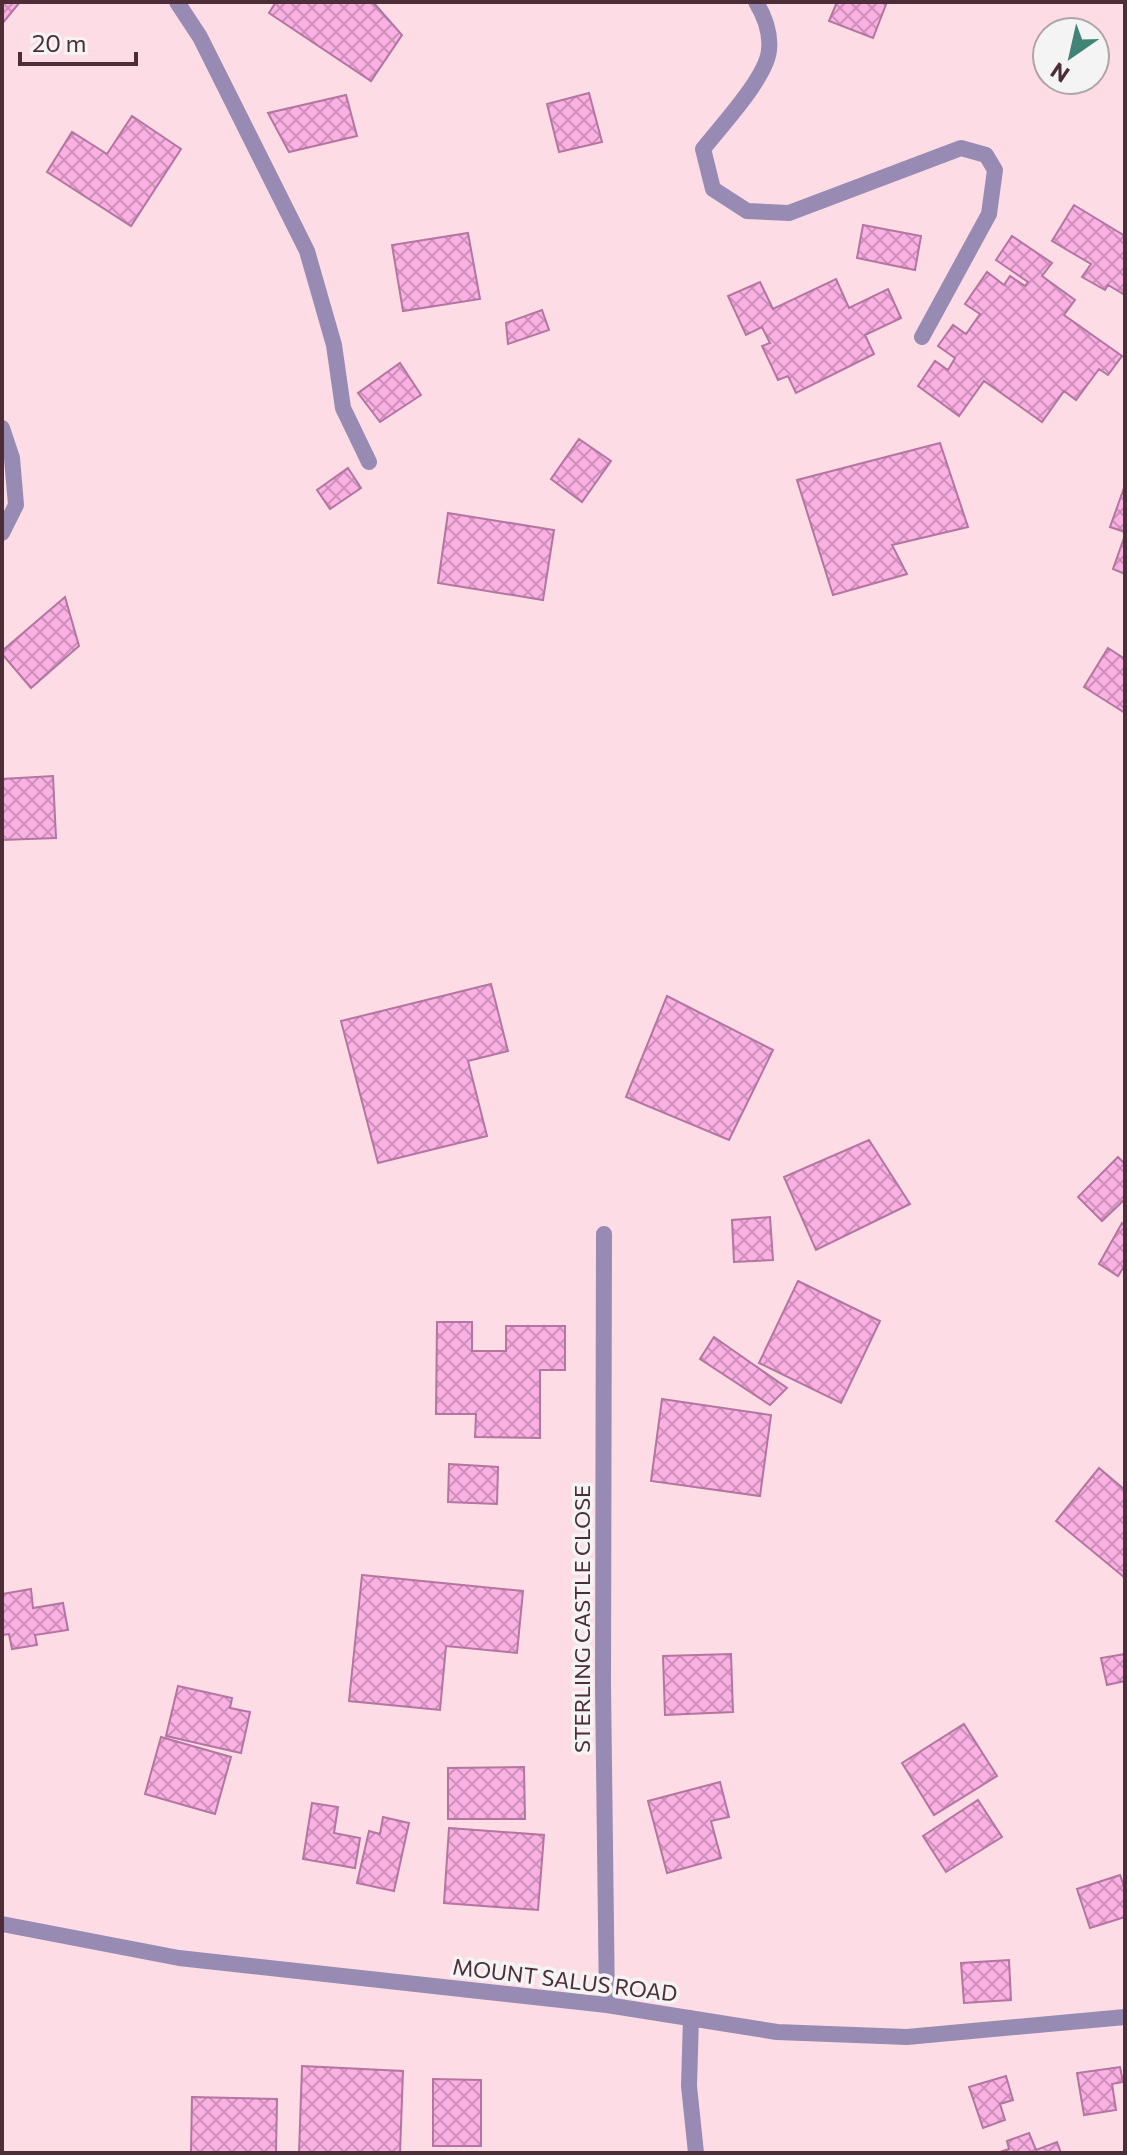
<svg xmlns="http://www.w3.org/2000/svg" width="1127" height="2155" viewBox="0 0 1127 2155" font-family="Commissioner,sans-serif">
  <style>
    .building { fill: url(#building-cross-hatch); stroke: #b475a1; stroke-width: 2 }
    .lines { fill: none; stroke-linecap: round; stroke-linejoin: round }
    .minor { stroke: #988bb3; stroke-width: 16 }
    .labels { text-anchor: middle; stroke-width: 7; stroke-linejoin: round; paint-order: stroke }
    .street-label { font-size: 22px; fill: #4d2d38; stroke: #f4f4f4 }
  </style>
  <defs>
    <pattern id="building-cross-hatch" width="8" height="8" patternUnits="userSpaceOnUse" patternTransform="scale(2)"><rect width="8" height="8" fill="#fab0e3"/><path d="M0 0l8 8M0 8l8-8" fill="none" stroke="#cd90b9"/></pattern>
  </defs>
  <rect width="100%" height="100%" fill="#fedce6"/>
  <path class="building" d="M2 2H20L2 24Z
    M276 2H373L402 35 371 81 269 13Z
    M837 2H887L873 38 829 21Z
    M589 93 602 142 559 152 547 104Z
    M346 95 357 136 289 152 268 113Z
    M132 116 181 149 131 226 47 172 72 132 107 154Z
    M1074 205 1125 236V295L1108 285 1105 290 1082 277 1091 264 1052 241Z
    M863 225 921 236 915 270 857 258Z
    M468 233 480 299 403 311 392 245Z
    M1012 236 1052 263 1042 276 1075 300 1064 315 1122 356 1108 375 1099 369 1076 400 1064 391 1042 422 984 381 959 416 918 386 935 361 948 370 955 358 938 346 953 325 966 334 980 314 965 304 987 272 1004 285 1010 276 1025 286 1028 282 996 260Z
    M836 279 849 308 888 289 901 318 865 335 874 354 796 393 788 376 778 380 762 346 770 343 762 327 746 335 728 296 760 282 773 309Z
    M542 310 549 330 508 344 506 323Z
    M400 363 421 395 380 422 358 393Z
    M579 439 611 461 582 502 551 479Z
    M940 443 968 527 892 545 907 574 833 595 797 480Z
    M348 468 361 488 330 509 317 490Z
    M1125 485V532L1110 527Z
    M448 513 554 530 543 600 438 583Z
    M1125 535V574L1113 569Z
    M65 597 79 646 31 688 2 654V651Z
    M1108 648 1125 659V713L1084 687Z
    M53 776 56 838 2 840V779Z
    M491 984 508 1051 468 1061 487 1136 378 1163 341 1021Z
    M667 996 773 1050 729 1140 626 1097Z
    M869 1140 910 1204 816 1250 784 1177Z
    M1118 1157 1125 1164V1199L1102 1221 1078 1197Z
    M770 1217 773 1260 734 1262 732 1220Z
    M1122 1223 1125 1227V1265L1118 1276 1099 1264Z
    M798 1281 880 1321 841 1403 759 1363Z
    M437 1322H472V1351H506V1326H565V1370H540V1438L475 1437 476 1414H436Z
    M714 1337 787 1388 770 1405 700 1359Z
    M662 1399 771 1415 760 1496 651 1481Z
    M449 1464 498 1467 497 1504 448 1502Z
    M1099 1468 1125 1490V1578L1056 1521Z
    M362 1575 523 1591 517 1653 446 1646 440 1710 349 1701Z
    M31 1589 33 1608 63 1603 68 1630 35 1635 37 1645 12 1649 9 1634 2 1635V1594Z
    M731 1654 733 1712 665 1715 663 1656Z
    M1125 1654V1681L1107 1685 1101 1658Z
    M178 1686 232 1698 230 1708 250 1712 241 1753 166 1736Z
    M964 1724 997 1776 934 1815 902 1763Z
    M161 1737 231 1757 215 1814 145 1794Z
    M524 1767 525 1819H448V1768Z
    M720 1782 729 1817 711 1821 721 1858 667 1873 648 1801Z
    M978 1800 1002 1837 946 1872 923 1836Z
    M312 1803 338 1807 334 1833 360 1838 355 1868 303 1859Z
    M383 1817 409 1823 394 1891 357 1883 369 1831 380 1834Z
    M449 1828 544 1835 538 1910 444 1903Z
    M1120 1875 1125 1889V1917L1090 1928 1077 1889Z
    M1009 1960 1011 2000 964 2003 961 1963Z
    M302 2066 403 2071 400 2153H299Z
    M1120 2067 1123 2082 1112 2084 1116 2110 1084 2115 1077 2073Z
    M1006 2076 1013 2100 1000 2104 1005 2120 983 2128 969 2087Z
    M433 2079 481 2080V2146H433Z
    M192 2097 277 2099 276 2153H191Z
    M1029 2133 1036 2150 1057 2142 1061 2153H997L1009 2149 1007 2141Z"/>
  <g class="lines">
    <path class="minor" d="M177 2 200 37 307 251 334 345 343 408 369 462
      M756 2C765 17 771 32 769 50 767 77 721 126 703 149L713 189 747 211 789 213 961 148 986 155 995 170 989 214 922 337
      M2 428 12 458 16 505 2 533
      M604 1234 603 1685 607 2005
      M2 1924 179 1958 607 2005 777 2032 907 2037 1125 2017
      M691 2018 689 2086 696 2153"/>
  </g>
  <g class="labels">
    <g class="street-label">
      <text transform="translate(582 1619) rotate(-90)" y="8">STERLING CASTLE CLOSE</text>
      <text transform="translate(565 1980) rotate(7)" y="8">MOUNT SALUS ROAD</text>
    </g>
  </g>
  <rect width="1127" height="2155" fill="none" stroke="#4d2d38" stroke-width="8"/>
  <g transform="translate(1071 56) rotate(214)"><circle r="38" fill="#f4f4f4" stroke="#b1a4a9" stroke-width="2"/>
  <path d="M0-6L14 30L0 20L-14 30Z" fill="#418477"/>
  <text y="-12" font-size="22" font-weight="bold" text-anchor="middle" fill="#4d2d38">N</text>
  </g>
  <path d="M20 52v12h116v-12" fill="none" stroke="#4d2d38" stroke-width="4"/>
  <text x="32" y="52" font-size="24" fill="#4d2d38" stroke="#f4f4f4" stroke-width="6" paint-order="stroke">20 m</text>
</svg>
